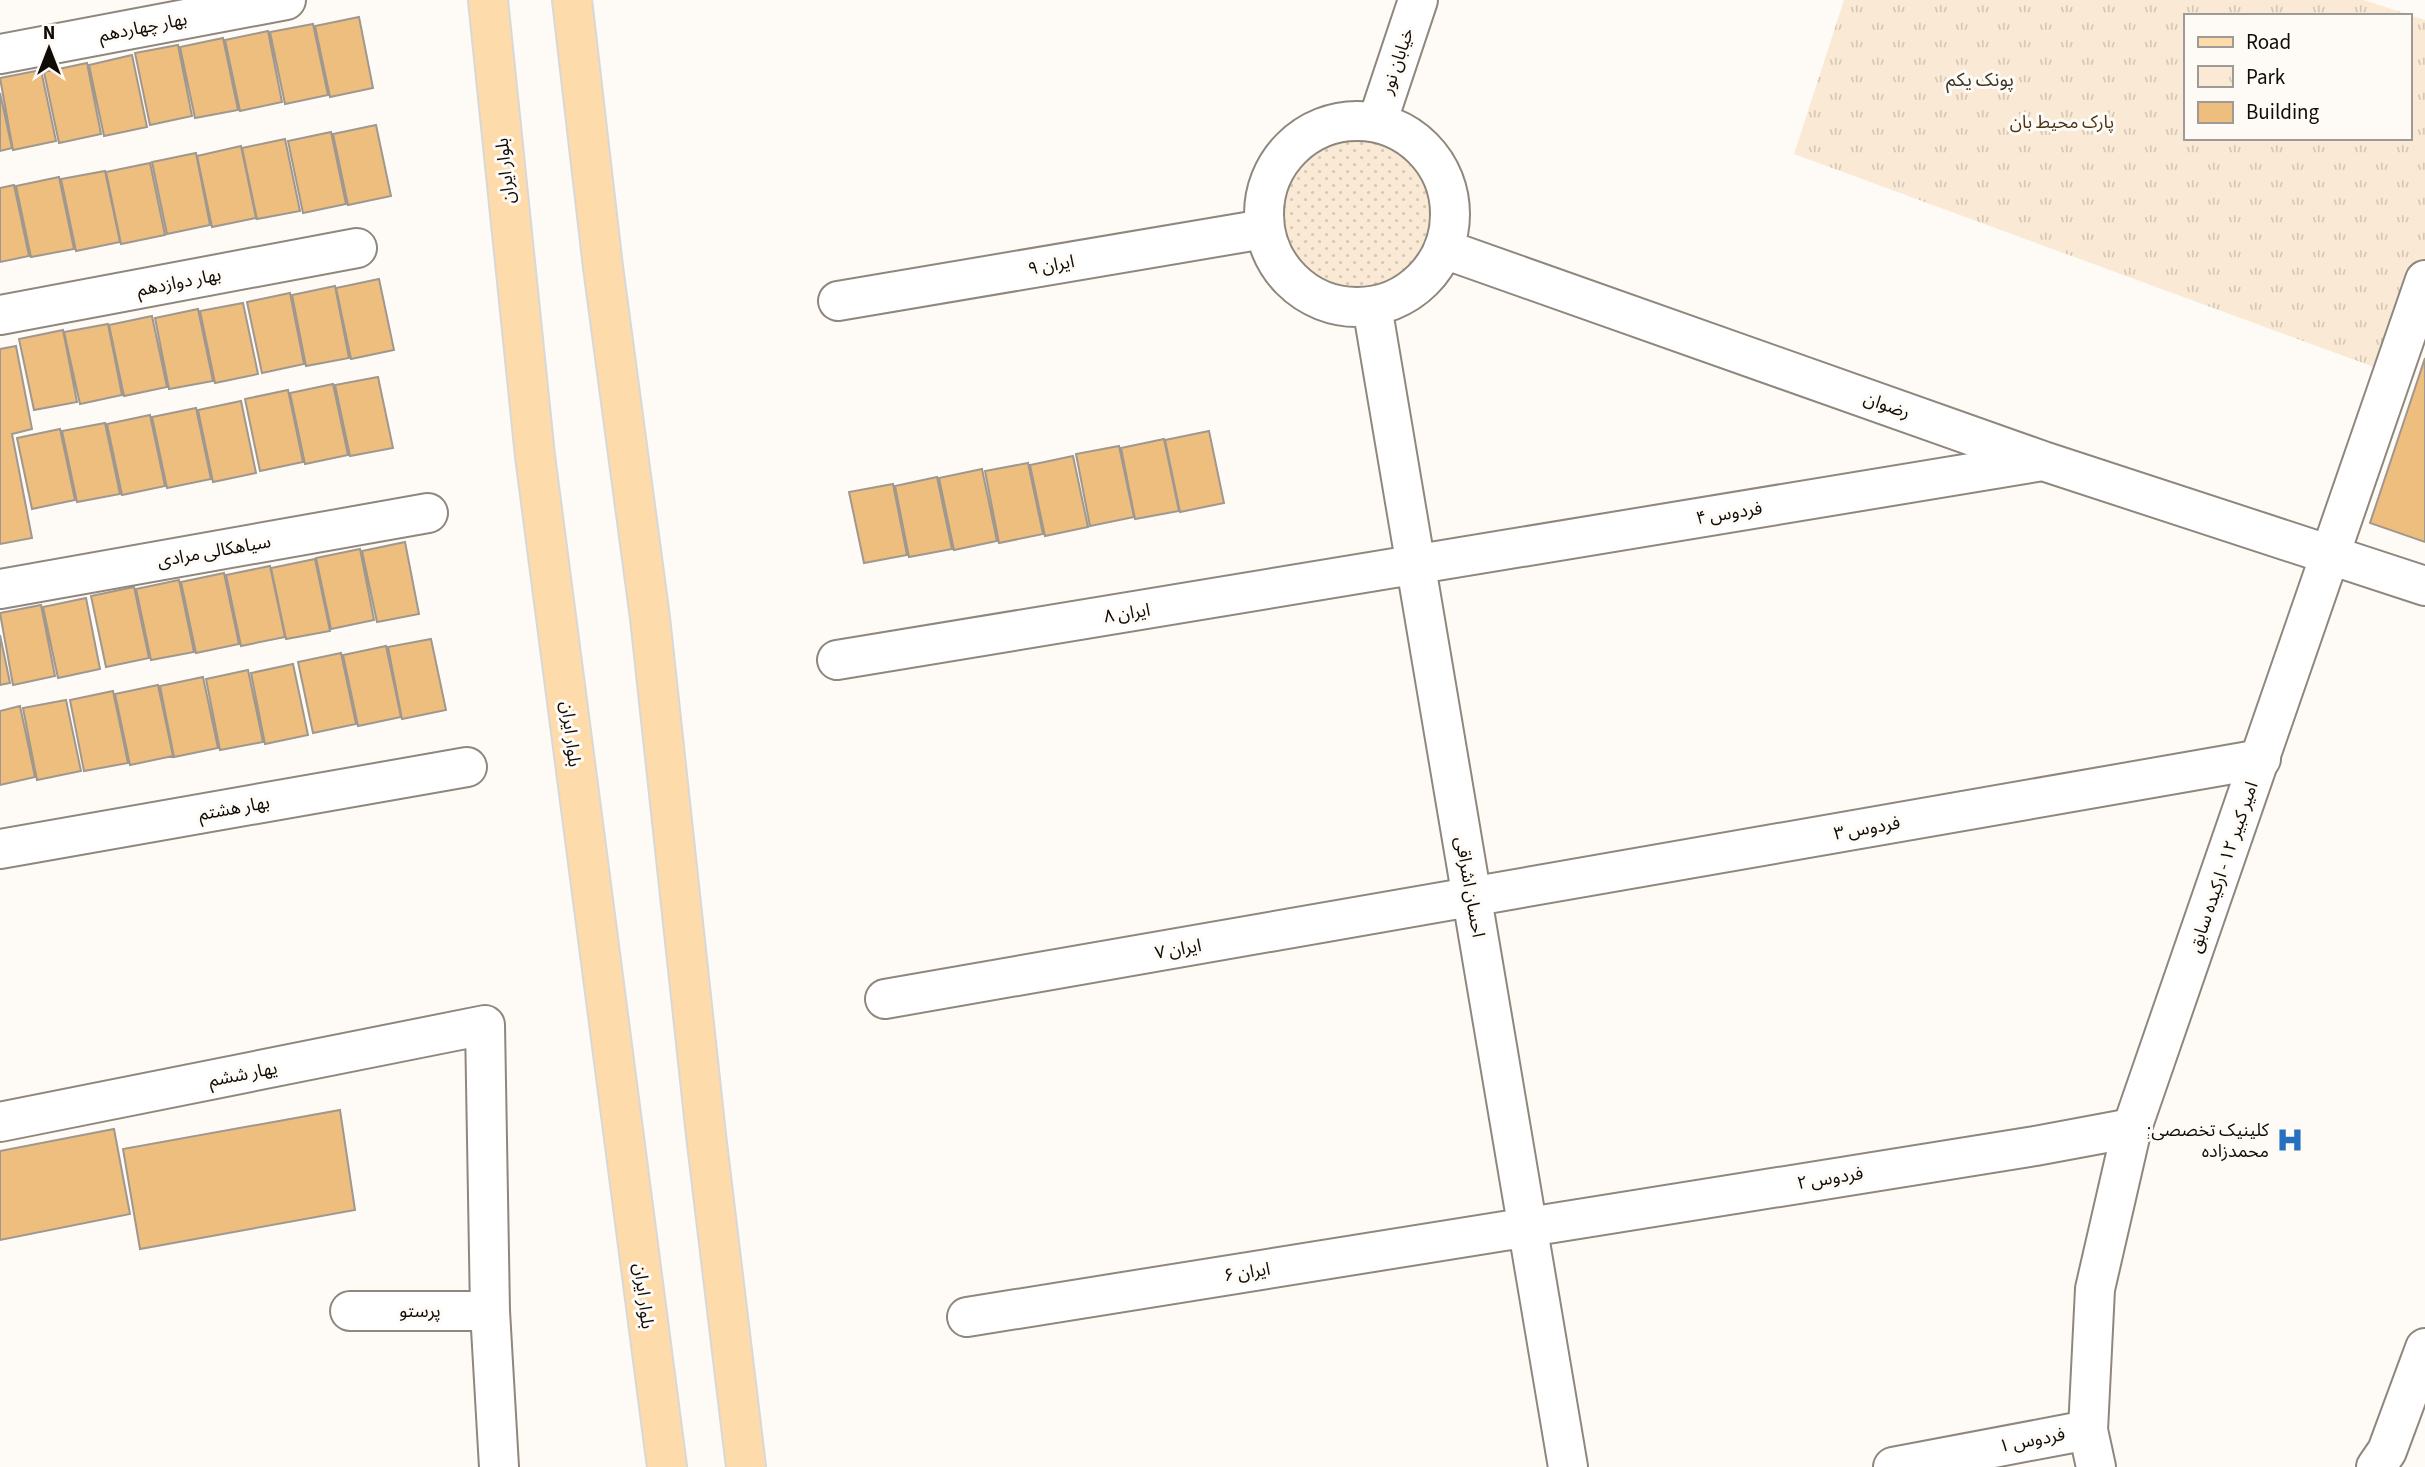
<svg xmlns="http://www.w3.org/2000/svg" width="2425" height="1467" viewBox="0 0 2425 1467" font-family="'Source Sans 3','Noto Sans Arabic',sans-serif">
  <style>
    .grass { fill: url(#grass-dots) }
    .park { fill: url(#park-tufts); fill-rule: evenodd }
    .building { fill: #eebe7f; stroke: #a0988e; stroke-width: 2 }
    .lines { fill: none; stroke-linecap: round; stroke-linejoin: round }
    .street-casing { stroke: #8f877d; stroke-width: 42 }
    .secondary-casing { stroke: #8f877d; stroke-width: 42 }
    .primary-casing { stroke: #d9d8d7; stroke-width: 42 }
    .street { stroke: #fff; stroke-width: 38 }
    .secondary { stroke: #fff; stroke-width: 38 }
    .primary { stroke: #fedbaa; stroke-width: 38 }
    .labels { text-anchor: middle; stroke-width: 6; stroke-linejoin: round; paint-order: stroke }
    .street-label { font-size: 18px; fill: #0f0c08; stroke: #fefbf6 }
    .park-label { font-size: 18px; fill: #493519; stroke: #fefbf6 }
    .poi-label { font-size: 18px; fill: #0f0c08; stroke: #fefbf6; text-anchor: end }
    .neighbourhood-label { font-size: 19px; fill: #3a342b; stroke: #fefbf6 }
  </style>
  <defs>
    <pattern id="grass-dots" width="8" height="8" patternUnits="userSpaceOnUse" patternTransform="scale(1.75)"><rect width="8" height="8" fill="#faead5"/><path d="M2 2h.1M6 6h.1" fill="none" stroke="#d5c8b5" stroke-width="1.8" stroke-linecap="round"/></pattern>
    <pattern id="park-tufts" width="24" height="20" patternUnits="userSpaceOnUse" patternTransform="scale(1.75)"><rect width="24" height="20" fill="#faead5"/><path d="M3 7l-1-3M5 7V3M7 7l1-3M15 17l-1-3M17 17v-4M19 17l1-3" fill="none" stroke="#d5c8b5"/></pattern>
  </defs>
  <rect width="100%" height="100%" fill="#fefbf6"/>
  <path class="grass" d="M1346 121C1356 122 1368 120 1378 123 1486 153 1466 304 1353 307 1330 307 1302 295 1288 276 1278 263 1264 247 1260 231 1259 224 1262 213 1263 205 1270 156 1302 134 1346 121Z"/>
  <path class="park" d="M1844 0H2364L2425 20V280L2393 374 1794 154ZM2185 16H2409V138H2185Z"/>
  <path class="building" d="M359 17 373 88 330 97 315 26Z
    M313 24 328 95 285 104 270 32Z
    M268 31 282 102 240 111 225 40Z
    M223 38 238 110 195 118 180 47Z
    M178 45 192 116 150 125 135 53Z
    M132 55 147 127 104 136 89 65Z
    M87 63 101 134 59 143 44 72Z
    M41 70 56 141 13 150 0 78Z
    M0 93 12 148 0 151Z
    M376 125 391 196 348 205 333 134Z
    M331 132 346 204 303 213 288 141Z
    M285 139 300 211 257 219 242 148Z
    M241 146 256 218 212 227 197 156Z
    M196 153 210 225 167 234 152 162Z
    M150 163 165 235 121 244 106 172Z
    M105 171 120 242 76 251 61 179Z
    M59 177 74 249 31 257 16 186Z
    M14 185 29 256 0 262V188Z
    M379 279 394 350 351 359 336 288Z
    M335 286 349 358 306 366 292 295Z
    M290 293 304 364 262 373 247 302Z
    M243 303 258 374 215 383 200 311Z
    M198 309 213 381 169 389 155 318Z
    M152 316 167 387 124 396 109 325Z
    M108 324 122 395 80 404 64 332Z
    M63 330 77 402 34 410 19 339Z
    M16 346 32 429 12 434 32 538 0 544V349Z
    M2425 358V542L2370 523Z
    M378 377 393 448 350 456 335 385Z
    M333 384 348 455 305 464 290 393Z
    M288 390 303 462 260 471 245 399Z
    M241 401 256 473 213 482 198 410Z
    M196 408 211 479 167 488 152 417Z
    M150 415 165 486 122 495 107 424Z
    M105 423 120 494 77 502 62 431Z
    M60 429 75 500 32 509 17 438Z
    M1209 431 1224 503 1180 512 1165 440Z
    M1164 439 1179 511 1135 519 1121 448Z
    M1119 446 1134 517 1090 526 1076 454Z
    M1073 456 1088 527 1045 536 1030 465Z
    M1028 463 1043 534 999 543 985 471Z
    M982 469 997 541 954 550 939 478Z
    M937 477 952 549 909 557 895 486Z
    M893 484 907 555 864 563 849 492Z
    M405 542 419 614 377 622 362 551Z
    M360 549 374 620 331 629 316 558Z
    M315 559 330 631 286 639 271 568Z
    M270 566 285 637 241 646 226 575Z
    M224 573 239 644 196 653 181 582Z
    M179 580 194 652 151 660 136 589Z
    M134 587 149 658 106 667 91 596Z
    M86 598 100 669 58 678 43 607Z
    M41 605 55 676 13 685 0 613Z
    M0 635 10 683 0 685Z
    M431 639 446 710 402 719 388 647Z
    M386 646 401 717 358 726 343 655Z
    M341 653 356 724 313 733 298 662Z
    M293 664 308 735 265 744 251 673Z
    M248 670 263 742 220 750 206 679Z
    M203 677 218 748 174 757 160 686Z
    M158 685 173 756 130 765 115 694Z
    M113 691 128 763 84 771 70 700Z
    M66 700 81 771 37 780 23 708Z
    M20 706 35 777 0 785V711Z
    M340 1110 355 1210 140 1249 123 1149Z
    M114 1129 130 1214 0 1240V1151Z"/>
  <g class="lines">
    <defs>
      <path id="street" d="M0 54 286 0
        M1264 214a93 93 0 1 1 186 0a93 93 0 1 1-186 0Z
        M1377 123 1418 0
        M1444 249 2043 461 2425 586
        M838 301 1264 229
        M1372 306 1568 1467
        M0 315 357 248
        M0 589 428 513
        M837 660 2043 461
        M0 849 467 767
        M885 999 2261 759
        M0 1122 485 1025 490 1311 499 1467
        M350 1311H490
        M967 1317 2035 1146 2132 1128
        M1893 1467 2088 1430
        M2376 1467 2387 1451 2425 1348"/>
      <path id="secondary" d="M2096 1467 2088 1430 2095 1289 2132 1128 2425 280"/>
      <path id="primary" d="M488 0 535 456 667 1467
        M572 0 603 267 650 618 706 1135 746 1467"/>
    </defs>
    <use href="#street" class="street-casing"/>
    <use href="#secondary" class="secondary-casing"/>
    <use href="#primary" class="primary-casing"/>
    <use href="#street" class="street"/>
    <use href="#secondary" class="secondary"/>
    <use href="#primary" class="primary"/>
  </g>
  <defs>
    <symbol id="hospital-bare" viewBox="-9 -9 18 18"><path d="M-5-5h3v3.5h4V-5h3V5h-3V1.5h-4V5h-3Z" fill="#2670c0" stroke="#fefbf6" stroke-width="2.5" paint-order="stroke"/></symbol>
  </defs>
  <g fill-rule="evenodd">
    <use href="#hospital-bare" x="2271" y="1121" width="38" height="38"/>
  </g>
  <g class="labels">
    <g class="street-label">
      <text transform="translate(143 27) rotate(-11)" y="6">بهار چهاردهم</text>
      <text transform="translate(1397 61) rotate(-71)" y="6">خیابان نور</text>
      <text transform="translate(505 171) rotate(-96)" y="6">بلوار ایران</text>
      <text transform="translate(1051 265) rotate(-10)" y="6">ایران ۹</text>
      <text transform="translate(179 282) rotate(-11)" y="6">بهار دوازدهم</text>
      <text transform="translate(1887 405) rotate(19)" y="6">رضوان</text>
      <text transform="translate(1729 513) rotate(-9)" y="6">فردوس ۴</text>
      <text transform="translate(214 551) rotate(-10)" y="6">سیاهکالی مرادی</text>
      <text transform="translate(1127 613) rotate(-9)" y="6">ایران ۸</text>
      <text transform="translate(571 734) rotate(83)" y="6">بلوار ایران</text>
      <text transform="translate(234 808) rotate(-10)" y="6">بهار هشتم</text>
      <text transform="translate(1867 828) rotate(-10)" y="6">فردوس ۳</text>
      <text transform="translate(2223 867) rotate(-71)" y="6">امیر کبیر ۱۲ - ارکیده سابق</text>
      <text transform="translate(1470 887) rotate(80)" y="6">احسان اشراقی</text>
      <text transform="translate(1178 949) rotate(-10)" y="6">ایران ۷</text>
      <text transform="translate(243 1074) rotate(-11)" y="6">یهار ششم</text>
      <text transform="translate(1830 1178) rotate(-9)" y="6">فردوس ۲</text>
      <text transform="translate(1247 1272) rotate(-9)" y="6">ایران ۶</text>
      <text transform="translate(644 1296) rotate(83)" y="6">بلوار ایران</text>
      <text x="420" y="1317">پرستو</text>
      <text transform="translate(2032 1440) rotate(-11)" y="6">فردوس ۱</text>
    </g>
    <g class="park-label">
      <text x="2062" y="128">پارک محیط بان</text>
    </g>
    <g class="poi-label">
      <text x="2269" y="1136">;کلینیک تخصصی<tspan x="2269" dy="21">محمدزاده</tspan></text>
    </g>
    <g class="neighbourhood-label">
      <text x="1980" y="86">پونک یکم</text>
    </g>
  </g>
  <rect x="2184" y="14" width="228" height="126" fill="#fefbf6" stroke="#9e9b97" stroke-width="2"/>
  <rect x="2198" y="37" width="35" height="10" fill="#fedbaa" stroke="#9e9b97" stroke-width="2"/>
  <text x="2246" y="49" font-size="21" fill="#0f0c08">Road</text>
  <rect x="2198" y="66" width="35" height="21" fill="url(#park-tufts)" stroke="#9e9b97" stroke-width="2"/>
  <text x="2246" y="84" font-size="21" fill="#0f0c08">Park</text>
  <rect x="2198" y="102" width="35" height="21" fill="#eebe7f" stroke="#9e9b97" stroke-width="2"/>
  <text x="2246" y="119" font-size="21" fill="#0f0c08">Building</text>
  <g transform="translate(49 49)" stroke="#fefbf6" stroke-width="5" paint-order="stroke">
  <path d="M0-5L12 26L0 18L-12 26Z" fill="#0f0c08"/>
  <text y="-10" font-size="19" font-weight="bold" text-anchor="middle" fill="#0f0c08">N</text>
  </g>
</svg>
